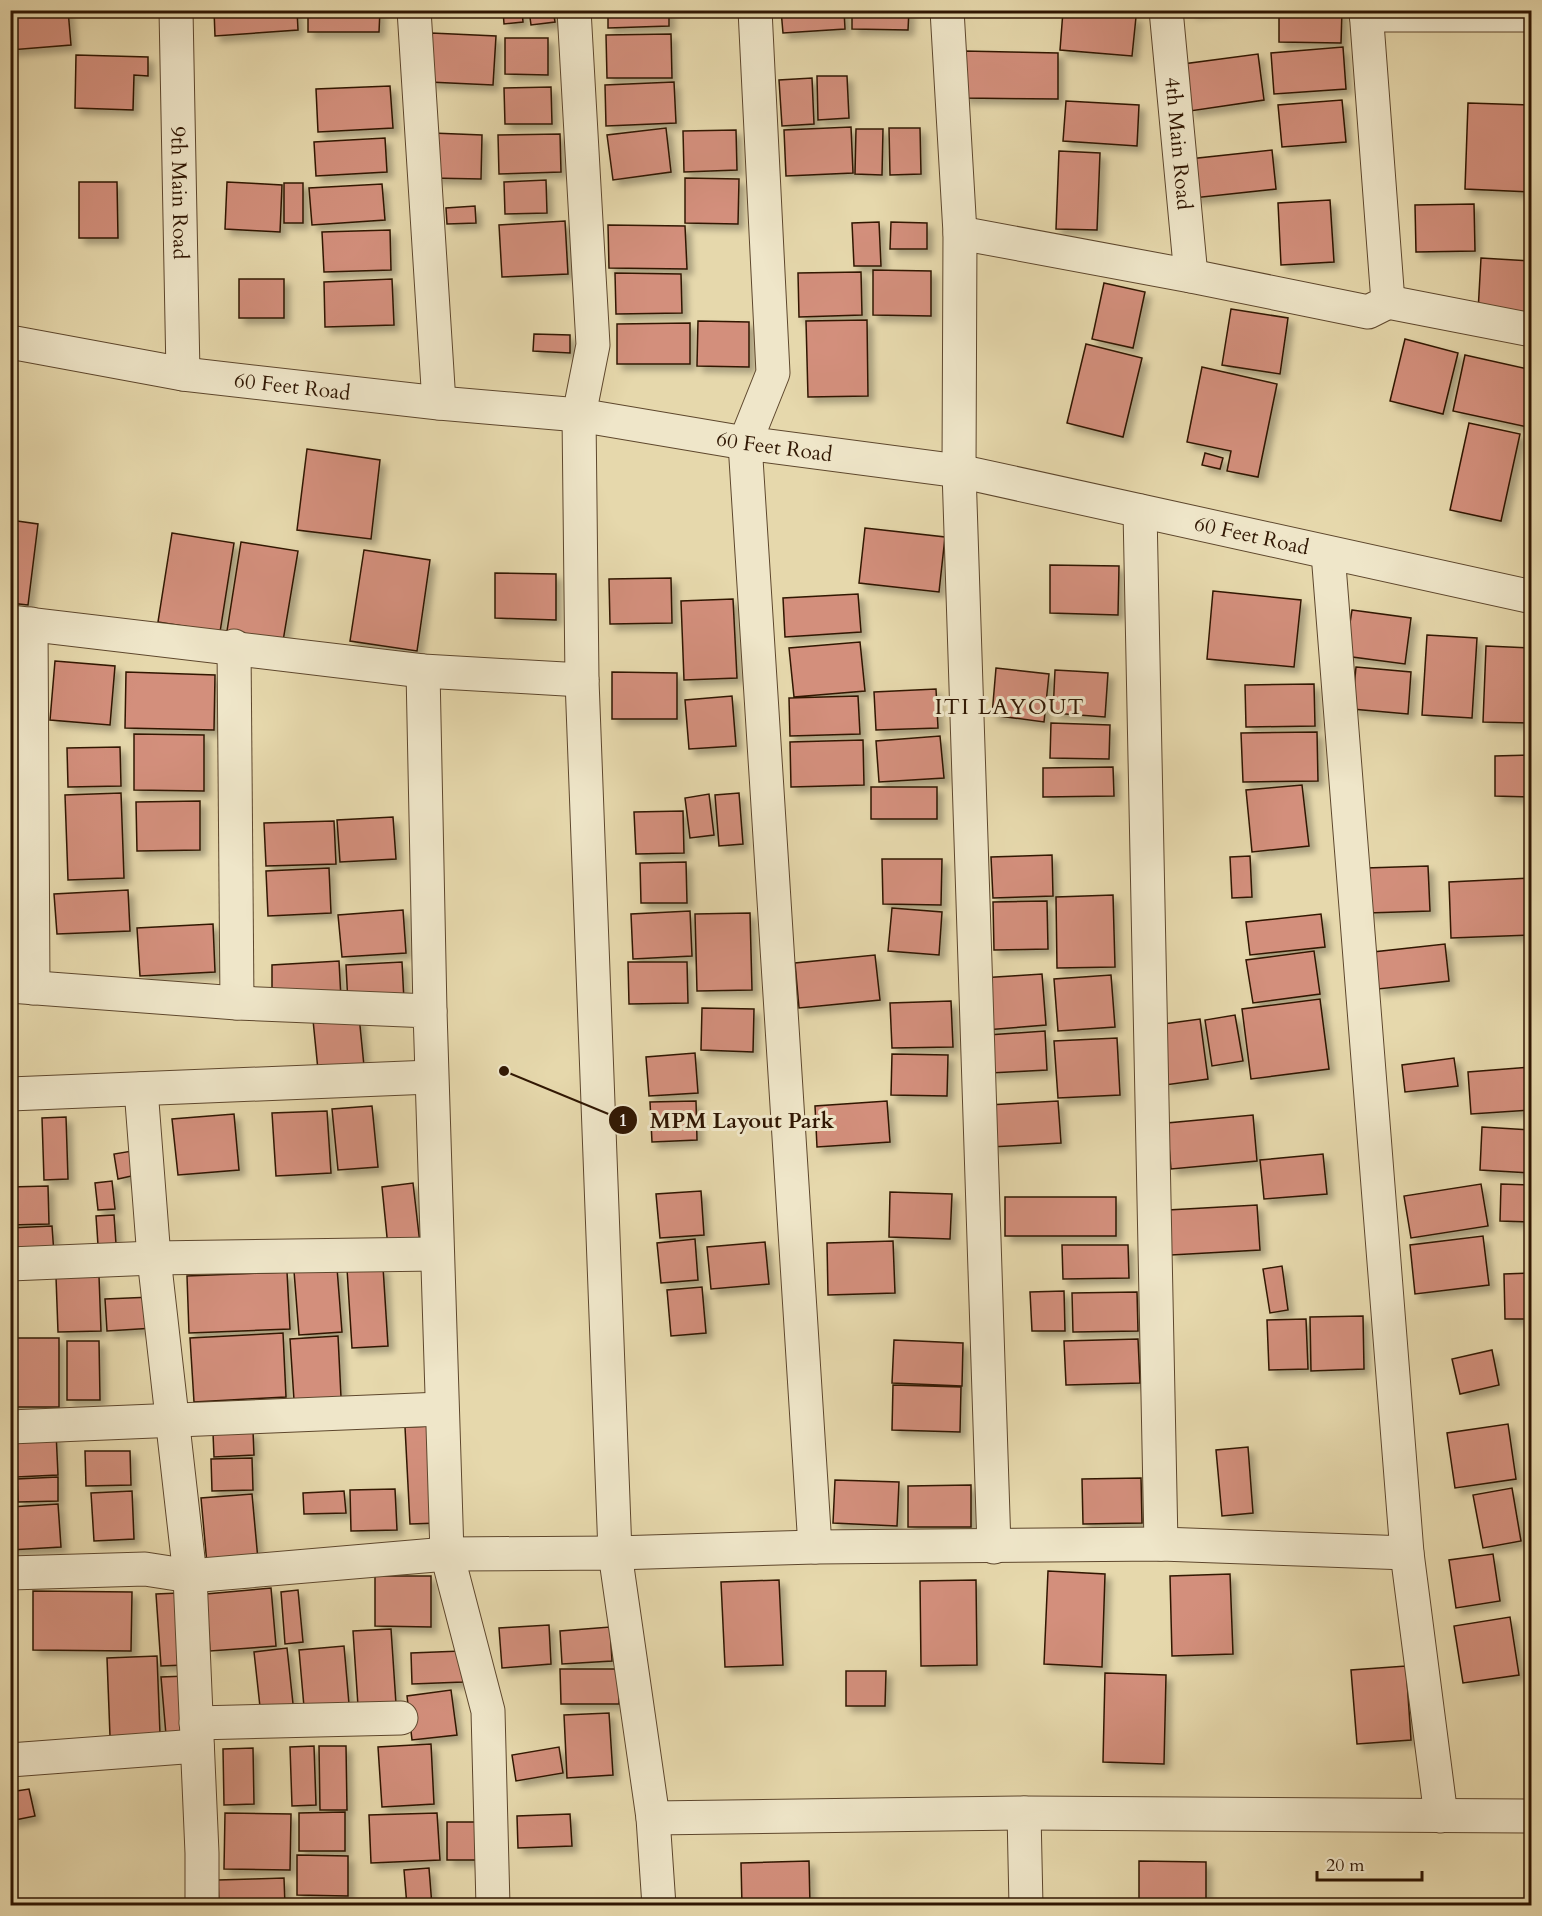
<svg xmlns="http://www.w3.org/2000/svg" width="1542" height="1916" viewBox="0 0 1542 1916" font-family="Cardo,serif">
  <style>
    .building { fill: #d38f7b; stroke: #301703; stroke-width: 1.5; filter: url(#shadow) }
    .lines { fill: none; stroke-linecap: round; stroke-linejoin: round }
    .minor-casing { stroke: #5e472d; stroke-width: 35 }
    .tertiary-casing { stroke: #5e472d; stroke-width: 35 }
    .minor { stroke: #efe6c9; stroke-width: 33 }
    .tertiary { stroke: #efe6c9; stroke-width: 33 }
    .labels { text-anchor: middle; stroke-width: 6; stroke-linejoin: round; paint-order: stroke }
    .street-label { font-size: 21px; fill: #301703; stroke: #efe6c9 }
    .neighbourhood-label { font-size: 22px; letter-spacing: 1.5px; fill: #301703; stroke: #efe6c9 }
    .leader { fill: none; stroke: #301703; stroke-width: 2 }
    .callout-dot { fill: #301703; stroke: #efe6c9; stroke-width: 2 }
    .mark-label { font-size: 18px; text-anchor: middle; font-weight: bold; fill: #fff }
    .callout-label { font-size: 22px; text-anchor: middle; font-weight: bold; fill: #301703; stroke: #efe6c9; stroke-width: 6; stroke-linejoin: round; paint-order: stroke }
  </style>
  <defs>
    <filter id="shadow"><feDropShadow dx="5.5" dy="5.5" stdDeviation="3" flood-color="#0004"/></filter>
  </defs>
  <rect width="100%" height="100%" fill="#e6d8ac"/>
  <filter id="stains"><feTurbulence type="fractalNoise" baseFrequency=".00333" numOctaves="4"/><feColorMatrix values="0 0 0 0 .2 0 0 0 0 .09 0 0 0 0 .02 0 0 0 .5 -.17"/></filter>
  <radialGradient id="worn" r=".72"><stop offset=".6" stop-color="#630" stop-opacity="0"/><stop offset="1" stop-color="#630" stop-opacity=".3"/></radialGradient>
  <path class="building" d="M10 10H68L71 45 10 50Z
    M214 10H297L298 30 215 36Z
    M308 10H380L379 32H308Z
    M503 10H522L523 22 504 24Z
    M529 10H553L555 22 531 25Z
    M608 10H669V26L608 28Z
    M781 10H844L845 29 783 33Z
    M852 10H909L908 30 852 29Z
    M1191 10H1224L1191 13Z
    M1279 10H1342L1341 43 1279 42Z
    M1063 11 1136 17 1132 56 1060 50Z
    M431 33 496 36 493 85 429 82Z
    M671 34 672 78H607L606 35Z
    M505 38H548V75L505 74Z
    M1343 47 1346 89 1274 94 1271 53Z
    M963 51 1058 53V99L963 98Z
    M1258 54 1264 100 1190 111 1183 64Z
    M76 55 148 57V76L134 75 133 110 75 108Z
    M817 76H847L849 118 818 120Z
    M812 78 814 124 782 126 779 80Z
    M674 82 676 123 606 126 605 85Z
    M390 86 393 128 318 132 316 89Z
    M551 87 552 124H505L504 88Z
    M1342 100 1346 142 1282 147 1278 105Z
    M1066 101 1139 105 1137 146 1063 141Z
    M1468 103 1532 105V192L1465 189Z
    M851 127 853 173 786 176 784 130Z
    M666 128 671 172 613 180 607 135Z
    M889 128H920L921 174 890 175Z
    M856 129H883L882 175 855 174Z
    M736 130 737 170 684 172 683 131Z
    M432 133 482 135 481 179 431 178Z
    M560 134 561 172 499 174 498 135Z
    M385 138 387 172 316 176 314 142Z
    M1272 150 1276 189 1193 198 1189 159Z
    M1059 151 1100 153 1097 230 1056 229Z
    M685 178 739 179 738 224 685 223Z
    M546 180 547 213 505 214 504 182Z
    M79 182H117L118 238H79Z
    M227 182 282 185 280 232 225 229Z
    M284 183H303V223H284Z
    M382 184 385 220 312 225 309 188Z
    M1330 200 1334 262 1281 265 1278 203Z
    M1474 204 1475 251 1416 252 1415 205Z
    M475 206 476 223 447 224 446 208Z
    M565 221 568 274 502 277 499 225Z
    M879 222 881 266H854L852 223Z
    M891 222 927 223V249H890Z
    M608 225 685 226 687 269 609 268Z
    M390 230 391 270 324 272 322 232Z
    M1481 258 1532 261V315L1478 312Z
    M873 270 931 271V316L873 315Z
    M861 272 862 315 799 317 798 273Z
    M615 273 681 274 682 313 616 314Z
    M239 279H284V318H239Z
    M392 279 394 325 325 327 324 282Z
    M1104 283 1145 292 1133 348 1092 339Z
    M1231 309 1288 318 1280 374 1222 365Z
    M867 320 868 396 808 397 806 321Z
    M698 321 749 322V367L697 366Z
    M690 323V364H617V324Z
    M534 334 570 335V353L533 351Z
    M1405 339 1458 353 1443 414 1390 401Z
    M1086 344 1142 358 1123 437 1067 423Z
    M1465 355 1532 370V428L1453 411Z
    M1202 367 1277 384 1258 477 1227 471 1231 451 1187 442Z
    M1469 423 1520 434 1501 521 1450 510Z
    M307 449 380 460 371 539 297 530Z
    M1205 453 1223 458 1220 469 1202 465Z
    M10 520 38 524 28 605 10 603Z
    M865 528 945 537 939 592 859 583Z
    M172 533 234 543 220 632 158 622Z
    M241 542 298 551 283 641 227 631Z
    M364 550 430 560 417 651 350 641Z
    M1050 565 1119 566 1118 615 1050 613Z
    M495 573 556 574V620L495 618Z
    M671 578 672 623 610 624 609 579Z
    M1213 591 1301 600 1294 667 1207 659Z
    M858 594 861 632 785 637 783 598Z
    M733 599 737 678 684 680 681 601Z
    M1352 610 1411 618 1405 664 1345 656Z
    M1427 635 1477 638 1472 718 1422 715Z
    M860 642 865 691 794 697 789 648Z
    M1486 646 1532 648V723L1483 722Z
    M55 661 115 666 110 725 50 720Z
    M1356 667 1411 672 1408 714 1352 709Z
    M996 668 1049 674 1044 722 992 715Z
    M1055 670 1108 673 1105 717 1053 713Z
    M126 672 215 675 214 730 125 728Z
    M612 672 677 673V719H612Z
    M1314 684 1315 726 1246 727 1245 685Z
    M936 689 938 728 876 730 874 692Z
    M732 696 736 746 689 749 685 700Z
    M858 696 860 734 790 736 789 698Z
    M1051 723 1110 725 1109 759 1050 758Z
    M1317 732 1318 781 1243 782 1241 733Z
    M134 734 204 735V791L134 790Z
    M940 736 944 778 879 782 876 741Z
    M863 740 864 785 791 787 790 742Z
    M120 747 121 786 68 787 67 748Z
    M1532 755V797L1495 796V756Z
    M1113 767 1114 796 1043 797V768Z
    M1302 785 1309 846 1252 852 1246 790Z
    M871 787H937V819H871Z
    M121 793 124 878 68 880 65 795Z
    M739 793 743 844 719 846 715 795Z
    M709 794 714 835 690 838 685 798Z
    M200 801V850L137 851 136 802Z
    M683 811 684 853 636 854 634 812Z
    M393 817 396 859 340 862 337 820Z
    M334 821 336 864 266 866 264 823Z
    M1052 855 1053 896 993 898 991 857Z
    M1250 856 1252 897 1232 898 1230 857Z
    M882 859H942L941 905 883 904Z
    M686 862 687 903H641L640 863Z
    M1428 866 1430 911 1367 913 1366 868Z
    M329 868 331 913 268 916 266 871Z
    M1532 878V935L1451 938 1449 882Z
    M128 890 130 931 57 934 54 894Z
    M1113 895 1115 967 1057 968 1056 897Z
    M1047 901 1048 949 994 950 993 902Z
    M892 908 942 912 939 955 888 951Z
    M403 910 406 953 342 957 338 915Z
    M690 911 692 956 633 959 631 914Z
    M750 913 752 990 697 991 695 914Z
    M1321 914 1325 947 1250 955 1246 922Z
    M213 924 215 972 140 976 137 928Z
    M1445 944 1449 981 1378 989 1373 952Z
    M1314 951 1320 994 1253 1003 1246 960Z
    M875 955 880 1000 799 1008 795 963Z
    M339 961 341 999 272 994V965Z
    M402 962 404 1001 348 1004 346 965Z
    M628 962H687L688 1003 629 1004Z
    M1042 974 1046 1025 985 1030 981 978Z
    M1111 975 1115 1027 1058 1031 1054 979Z
    M1320 999 1329 1069 1251 1079 1242 1009Z
    M951 1001 953 1047 892 1048 890 1003Z
    M702 1008 754 1009 753 1052 701 1050Z
    M1235 1015 1243 1061 1212 1066 1205 1020Z
    M359 1016 365 1076 319 1080 313 1020Z
    M1200 1019 1208 1079 1165 1085 1156 1025Z
    M1045 1031 1047 1070 990 1073 988 1035Z
    M1117 1038 1120 1095 1058 1098 1054 1041Z
    M695 1053 698 1093 649 1096 646 1057Z
    M892 1054 948 1055 947 1096 891 1095Z
    M1454 1058 1458 1086 1405 1092 1402 1065Z
    M1532 1067V1110L1471 1114 1468 1072Z
    M696 1101 697 1140 652 1142 650 1102Z
    M887 1101 890 1142 817 1147 815 1106Z
    M1058 1101 1061 1143 990 1147 988 1105Z
    M372 1106 378 1167 338 1170 332 1109Z
    M327 1111 331 1173 276 1176 272 1113Z
    M234 1114 239 1170 178 1175 172 1119Z
    M1253 1115 1257 1161 1171 1169 1167 1123Z
    M66 1117 68 1179 44 1180 42 1118Z
    M1482 1127 1532 1130V1173L1480 1170Z
    M132 1151 136 1175 118 1179 114 1154Z
    M1323 1154 1327 1194 1264 1199 1260 1160Z
    M112 1181 115 1209 98 1210 95 1183Z
    M413 1183 420 1244 388 1247 382 1187Z
    M1481 1184 1488 1226 1411 1238 1404 1196Z
    M1501 1184 1532 1185V1222L1500 1221Z
    M48 1186 49 1224 10 1225V1187Z
    M701 1191 704 1235 660 1238 656 1194Z
    M890 1192 952 1194 950 1239 889 1237Z
    M1005 1197H1116V1236H1005Z
    M1257 1205 1260 1250 1171 1255 1168 1210Z
    M114 1215 116 1244 98 1245 96 1216Z
    M52 1226 54 1254 10 1256V1228Z
    M1483 1236 1489 1285 1415 1294 1410 1245Z
    M695 1239 698 1280 661 1283 657 1243Z
    M893 1241 895 1293 828 1295 827 1243Z
    M765 1242 769 1284 711 1289 707 1247Z
    M1062 1245H1128L1129 1278 1063 1279Z
    M1282 1266 1288 1310 1270 1313 1263 1269Z
    M383 1267 388 1346 352 1348 347 1269Z
    M337 1268 342 1332 299 1335 294 1271Z
    M287 1272 290 1329 189 1333 187 1276Z
    M1532 1273V1319H1505L1504 1274Z
    M99 1276 101 1331 58 1332 56 1277Z
    M702 1287 706 1333 671 1336 667 1290Z
    M1064 1291 1065 1331H1032L1030 1292Z
    M1137 1292 1138 1331 1073 1332 1072 1293Z
    M152 1297 154 1328 107 1331 105 1299Z
    M1363 1316 1364 1369 1311 1371 1310 1317Z
    M1306 1319 1308 1369 1269 1370 1267 1320Z
    M283 1333 286 1397 194 1402 190 1338Z
    M338 1336 341 1397 294 1400 290 1339Z
    M10 1338H59V1407H11Z
    M1138 1339 1140 1383 1066 1385 1064 1341Z
    M894 1340 963 1343 962 1386 892 1383Z
    M67 1341H99L100 1400H67Z
    M1492 1350 1499 1385 1460 1394 1452 1359Z
    M893 1385 961 1387 960 1432 892 1430Z
    M1532 1418V1489H1531L1525 1419Z
    M1508 1424 1516 1479 1455 1488 1447 1433Z
    M433 1426 438 1523 410 1524 405 1427Z
    M253 1431 254 1455 214 1457 213 1433Z
    M56 1432 58 1475 16 1477 14 1433Z
    M1248 1447 1253 1513 1222 1516 1216 1450Z
    M85 1451H130L131 1485 86 1486Z
    M252 1458 253 1490 212 1491 211 1459Z
    M58 1477V1501L18 1502 17 1479Z
    M1141 1478 1142 1523 1083 1524 1082 1479Z
    M835 1480 899 1482 897 1526 833 1523Z
    M971 1485V1527H908V1486Z
    M1512 1488 1521 1541 1483 1548 1473 1495Z
    M395 1489 397 1530 351 1531 350 1490Z
    M132 1491 134 1539 94 1541 91 1493Z
    M344 1491 346 1513 304 1514 303 1493Z
    M252 1494 258 1560 207 1564 201 1498Z
    M58 1504 61 1547 10 1550V1507Z
    M1493 1554 1500 1601 1456 1608 1449 1560Z
    M1048 1571 1105 1574 1102 1667 1044 1664Z
    M1230 1574 1233 1654 1172 1656 1170 1576Z
    M375 1576H431V1627L375 1626Z
    M779 1580 783 1665 725 1667 721 1582Z
    M976 1580 977 1665 921 1666 920 1581Z
    M271 1588 276 1646 210 1651 206 1594Z
    M298 1590 303 1642 285 1644 281 1592Z
    M33 1591 132 1592 131 1651 33 1650Z
    M179 1593 184 1665 161 1666 156 1594Z
    M1510 1617 1519 1675 1463 1683 1454 1626Z
    M549 1625 551 1664 502 1668 499 1628Z
    M610 1627 612 1661 562 1664 560 1631Z
    M391 1629 396 1704 358 1706 353 1631Z
    M344 1646 349 1704 304 1707 299 1650Z
    M287 1648 294 1713 261 1716 254 1652Z
    M461 1651 463 1682 412 1684 411 1653Z
    M157 1656 160 1734 110 1736 107 1658Z
    M1406 1666 1411 1740 1357 1744 1351 1670Z
    M560 1669H619V1704H561Z
    M846 1671H886L885 1706H846Z
    M1105 1673 1166 1675 1164 1764 1103 1762Z
    M186 1676 190 1734 166 1735 161 1677Z
    M451 1690 457 1735 412 1740 407 1696Z
    M609 1713 613 1775 567 1778 564 1715Z
    M431 1744 434 1804 382 1807 378 1747Z
    M314 1746 316 1805 292 1806 290 1747Z
    M319 1746H346L347 1810H320Z
    M559 1747 563 1773 516 1781 512 1755Z
    M253 1748 254 1804 224 1805 223 1749Z
    M29 1789 35 1816 10 1821V1792Z
    M345 1812V1851H299V1813Z
    M225 1813 291 1814 290 1870 224 1869Z
    M437 1813 440 1860 371 1863 369 1815Z
    M570 1814 572 1846 518 1848 517 1816Z
    M447 1822H490V1860H447Z
    M297 1855 348 1856V1896L297 1895Z
    M809 1861 810 1906H742L741 1863Z
    M1139 1861 1206 1862V1906H1139Z
    M429 1868 432 1906H407L404 1870Z
    M284 1878 285 1906H219L218 1880Z
    M168 1901 169 1906H149Z
    M638 1901 639 1906H596Z"/>
  <g class="lines">
    <defs>
      <g id="minor">
        <path id="s1" d="M176 10 183 374"/>
        <path d="M414 10 439 403"/>
        <path d="M574 10 593 345 579 415 582 680 615 1553 815 1547 1161 1544 1407 1553"/>
        <path d="M755 10 773 373 745 443 815 1547"/>
        <path d="M947 10 960 233 959 471 994 1547"/>
        <path id="s2" d="M1166 10 1191 276"/>
        <path d="M1366 15H1532"/>
        <path d="M960 233 1191 276 1368 312 1388 302 1366 10"/>
        <path d="M1388 302 1532 330"/>
        <path d="M1140 511 1161 1544"/>
        <path d="M1328 553 1407 1553 1441 1816"/>
        <path d="M10 622 423 671 582 680"/>
        <path d="M31 624 33 988"/>
        <path d="M234 646 237 1003"/>
        <path d="M423 671 430 1011"/>
        <path d="M10 986 237 1003 430 1011 447 1554 615 1553 653 1818 1024 1813 1532 1816"/>
        <path d="M141 1089 154 1258 190 1576 202 1853V1906"/>
        <path d="M10 1094 431 1077"/>
        <path d="M10 1264 154 1258 436 1254"/>
        <path d="M10 1427 441 1409"/>
        <path d="M10 1573 145 1569 190 1576 447 1554 488 1711 493 1906"/>
        <path d="M196 1723 401 1718"/>
        <path d="M10 1760 197 1746"/>
        <path d="M1024 1813 1026 1906"/>
        <path d="M653 1818 659 1906"/>
      </g>
      <g id="tertiary">
        <path id="s3" d="M10 342 183 374 439 403 579 415 745 443 959 471 1532 597"/>
      </g>
    </defs>
    <use href="#minor" class="minor-casing"/>
    <use href="#tertiary" class="tertiary-casing"/>
    <use href="#minor" class="minor"/>
    <use href="#tertiary" class="tertiary"/>
  </g>
  <g class="labels">
    <g class="street-label">
      <text dy="7" stroke="none"><textPath href="#s2" startOffset="134">4th Main Road</textPath></text>
      <text dy="7" stroke="none"><textPath href="#s1" startOffset="183">9th Main Road</textPath></text>
      <text dy="7" stroke="none"><textPath href="#s3" startOffset="286">60 Feet Road</textPath></text>
      <text dy="7" stroke="none"><textPath href="#s3" startOffset="772">60 Feet Road</textPath></text>
      <text dy="7" stroke="none"><textPath href="#s3" startOffset="1258">60 Feet Road</textPath></text>
    </g>
    <g class="neighbourhood-label">
      <text x="1010" y="714">ITI LAYOUT</text>
    </g>
  </g>
  <path class="leader" d="M504 1071L623 1120"/>
  <g class="callout-dot">
    <circle cx="504" cy="1071" r="6"/>
    <circle cx="623" cy="1120" r="15"/>
  </g>
  <g class="mark-label">
    <text x="623" y="1126">1</text>
  </g>
  <g class="callout-label">
    <text x="742" y="1128">MPM Layout Park</text>
  </g>
  <rect width="1542" height="1916" fill="none" stroke="#e6d8ac" stroke-width="36"/>
  <rect x="12" y="12" width="1518" height="1892" fill="none" stroke="#301703" stroke-width="3"/>
  <rect x="18" y="18" width="1506" height="1880" fill="none" stroke="#301703" stroke-width="1.5"/>
  <path d="M1317 1871v9h105v-9" fill="none" stroke="#301703" stroke-width="3"/>
  <text x="1326" y="1871" font-size="18" fill="#301703" stroke="#efe6c9" stroke-width="4.5" paint-order="stroke">20 m</text>
  <rect width="100%" height="100%" filter="url(#stains)"/>
  <rect width="100%" height="100%" fill="url(#worn)"/>
</svg>
